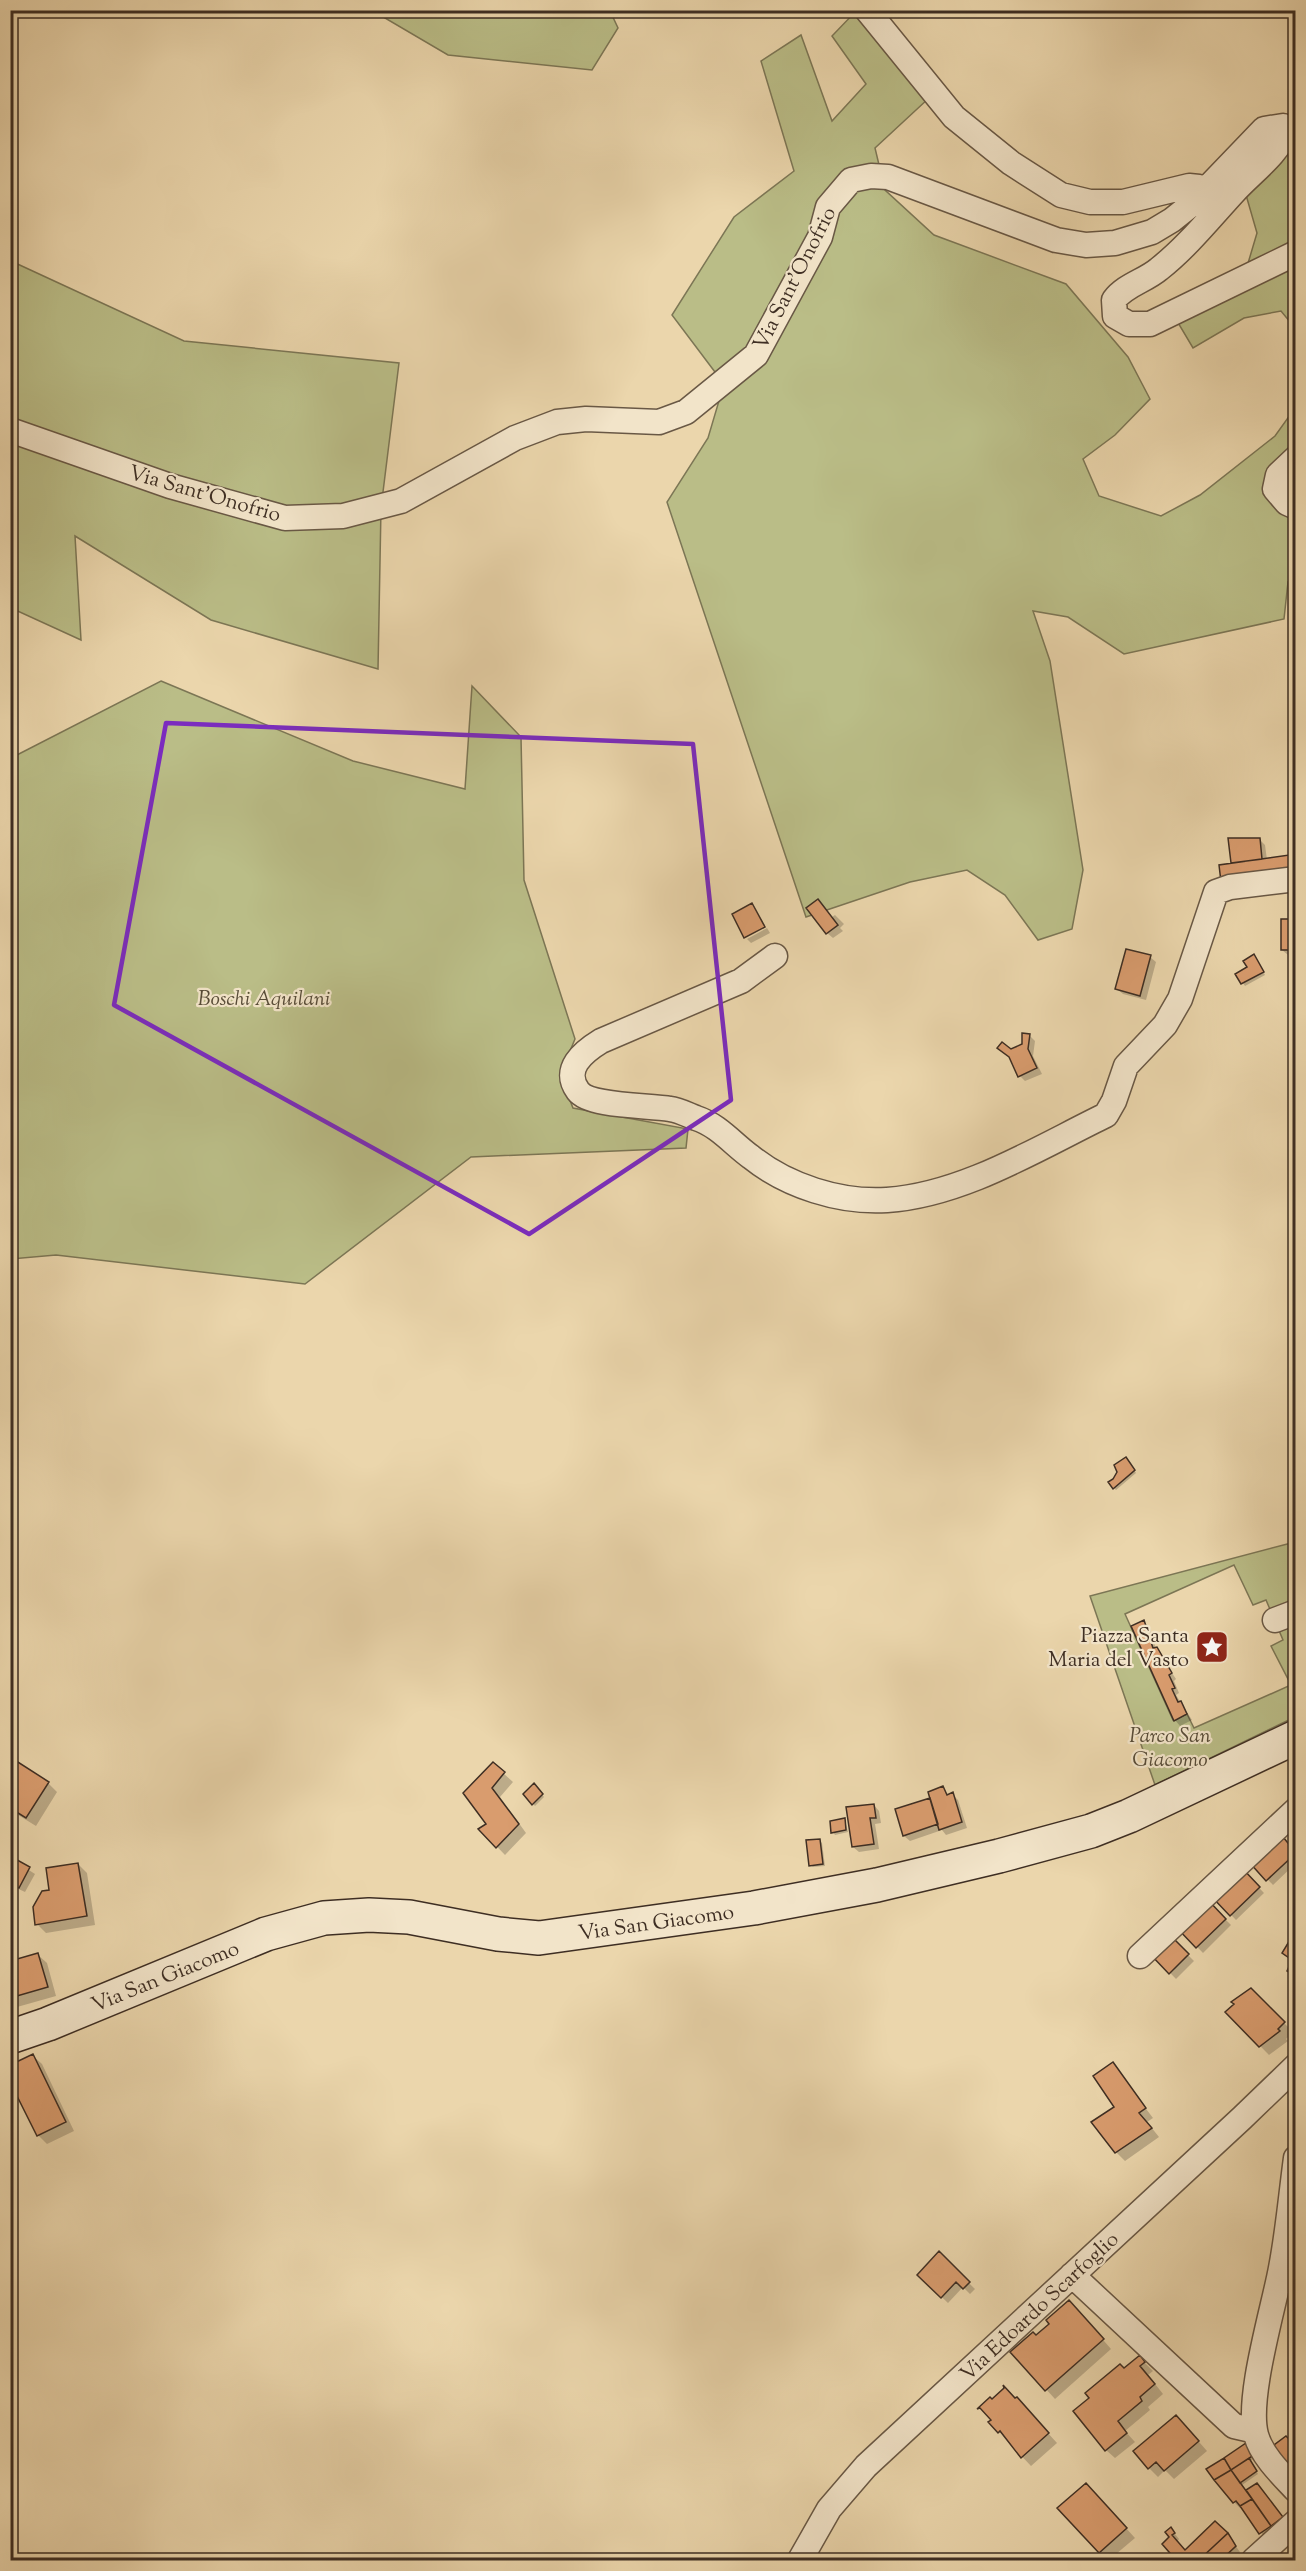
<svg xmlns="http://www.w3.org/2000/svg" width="1306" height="2571" viewBox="0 0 1306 2571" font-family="'Sorts Mill Goudy',serif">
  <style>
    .green { fill: #babd87; stroke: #7c7655; stroke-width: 1.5; fill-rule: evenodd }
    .shadow { fill: #0003 }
    .building { fill: #d99c6e; stroke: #3e2e23; stroke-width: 1.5 }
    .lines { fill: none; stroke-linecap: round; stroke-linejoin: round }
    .street-casing { stroke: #695845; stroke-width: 27 }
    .secondary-casing { stroke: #3e2e23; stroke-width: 36 }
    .street { stroke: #f2e4c9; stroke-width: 24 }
    .secondary { stroke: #f2e4c9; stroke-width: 33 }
    .marked { fill: none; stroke: #7b2cbf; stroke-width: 4.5; stroke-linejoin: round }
    .labels { text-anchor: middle; stroke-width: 4.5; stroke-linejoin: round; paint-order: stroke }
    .street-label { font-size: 21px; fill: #3e2e23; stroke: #f2e4c9 }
    .park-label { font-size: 21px; font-style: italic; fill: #574b37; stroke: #f2e4c9 }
    .poi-label { font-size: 21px; fill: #3e2e23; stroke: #f2e4c9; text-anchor: end }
  </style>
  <rect width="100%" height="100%" fill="#ebd6ac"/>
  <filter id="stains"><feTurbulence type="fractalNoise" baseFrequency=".00333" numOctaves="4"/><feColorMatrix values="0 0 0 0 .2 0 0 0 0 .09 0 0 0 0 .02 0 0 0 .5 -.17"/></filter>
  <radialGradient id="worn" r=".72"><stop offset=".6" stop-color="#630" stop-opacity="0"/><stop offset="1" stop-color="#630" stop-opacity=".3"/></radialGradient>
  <path class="green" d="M373 11H610L618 28 592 70 448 55Z
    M856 11 929 98 875 148 885 190 934 235 1066 284 1128 357 1150 399 1115 435 1083 459 1099 496 1161 516 1200 495 1275 436 1295 408V581L1288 582 1284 619 1124 654 1068 617 1033 611 1050 661 1083 870 1072 929 1038 940 1005 895 967 870 910 882 806 917 667 502 708 438 724 384 672 315 734 217 794 171 761 61 801 35 832 121 866 84 832 36Z
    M1295 138V328L1281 311 1244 318 1193 348 1174 316 1246 270 1257 233 1244 188Z
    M11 261 184 341 399 363 381 508 378 669 211 620 75 536 81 640 11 608Z
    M161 681 353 761 465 789 472 686 521 737 524 880 575 1039 560 1075 573 1108 688 1129 686 1148 471 1157 305 1284 56 1255 11 1259V758Z
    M1295 1542V1717L1155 1785 1090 1596ZM1234 1565 1253 1605 1266 1600 1283 1640 1271 1646 1291 1685 1194 1728 1187 1714 1173 1720 1125 1614Z"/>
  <path class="shadow" d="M1259 839 1265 845 1267 860 1232 864 1230 840Z
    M818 901 832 917 835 915 844 924 840 928 843 931 833 938 827 933Z
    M752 905 765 925 745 936Z
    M1296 915V955H1288L1282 950Z
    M767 928 770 933 751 943 747 939Z
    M1150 957 1156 962 1146 1000 1123 994 1117 989Z
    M1256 958 1265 975 1245 986 1237 974 1249 968Z
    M1029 1035 1035 1041 1033 1056 1042 1074 1025 1081 1020 1076 1010 1051 1023 1045Z
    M1129 1462 1136 1473 1116 1490 1114 1488 1115 1480Z
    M1144 1622 1150 1628 1156 1649 1176 1679 1174 1681 1179 1693 1176 1695 1192 1720 1180 1726 1175 1720Z
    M10 1759 48 1783 57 1792 36 1826 10 1810Z
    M493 1764 513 1782 500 1797 526 1833 505 1855 480 1829 488 1824Z
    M534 1785 544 1797 535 1806 525 1794Z
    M943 1788 949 1796 952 1794 958 1800 967 1828 946 1835 942 1830 910 1841 904 1836 932 1798Z
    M874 1805 879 1811 881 1823 875 1824 879 1849 859 1852 853 1847Z
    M1296 1819V1842L1284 1830Z
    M845 1820 848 1832 835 1835 833 1832Z
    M1279 1835 1296 1852V1863L1273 1885 1251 1862Z
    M819 1840 822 1843 825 1866 813 1867 810 1865Z
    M10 1858 35 1874 25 1892 10 1885Z
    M78 1864 87 1873 95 1925 46 1933 37 1924 51 1891Z
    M1242 1870 1264 1893 1236 1920 1214 1897Z
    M1208 1902 1231 1925 1203 1953 1180 1929Z
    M1171 1938 1194 1961 1176 1979 1153 1955Z
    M38 1955 47 1963 56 1996 10 2009V1963Z
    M1251 1990 1293 2032 1286 2039 1288 2041 1269 2055 1227 2012 1242 1994Z
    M33 2056 42 2064 74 2131 47 2144 38 2135Z
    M1112 2064 1153 2118 1147 2122 1159 2137 1125 2161 1116 2152V2107Z
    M939 2254 975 2289 970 2294 963 2287 948 2303 919 2275Z
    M1078 2311 1111 2349 1055 2399 1012 2352Z
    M1139 2357 1153 2371 1148 2375 1163 2394 1148 2407 1150 2410 1125 2431 1135 2442 1115 2458 1106 2450 1124 2370Z
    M1025 2408 1057 2443 1031 2466 1012 2446 1014 2444 999 2431Z
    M1185 2426 1207 2451 1174 2479 1165 2470 1158 2477 1149 2468Z
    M1246 2445 1255 2458 1250 2461 1258 2474 1242 2485 1247 2491 1257 2484 1288 2524 1266 2539 1242 2507 1240 2508 1234 2502Z
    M1095 2494 1135 2538 1109 2560 1100 2552Z
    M1171 2529 1179 2539 1177 2542 1186 2552 1227 2534 1240 2552 1232 2560H1179L1164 2544 1171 2538Z"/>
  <path class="building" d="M1228 838H1260L1262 859 1231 863Z
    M1296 854V871L1221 882 1219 865Z
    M818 899 838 925 826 934 806 908Z
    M752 903 765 927 744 938 732 914Z
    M1292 914H1296V950H1281V919H1292Z
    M1126 949 1151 955 1140 996 1115 989Z
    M1254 954 1264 972 1241 984 1235 974 1247 967 1243 961Z
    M1022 1033 1030 1034 1028 1049 1037 1068 1018 1077 1009 1057 997 1048 1002 1042 1011 1049 1022 1044Z
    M1126 1457 1135 1470 1113 1489 1108 1482 1113 1479 1117 1472 1114 1465Z
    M1144 1620 1153 1648 1157 1647 1172 1673 1169 1675 1175 1688 1172 1689 1178 1702 1181 1701 1187 1714 1174 1721 1131 1626Z
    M10 1757 49 1782 26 1818 10 1808Z
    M493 1762 505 1772 492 1788 519 1824 496 1848 478 1829 486 1824 463 1793Z
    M534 1783 543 1794 532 1805 523 1794Z
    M943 1786 947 1795 953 1792 962 1822 939 1830 928 1792Z
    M930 1798 938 1824 903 1836 895 1809Z
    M874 1804 876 1818H870L874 1844 852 1847 846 1807Z
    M845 1818 846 1830 831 1833 830 1821Z
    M1279 1832 1296 1853 1266 1881 1249 1862Z
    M820 1839 823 1864 809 1866 806 1840Z
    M10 1856 30 1867 19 1888 10 1883Z
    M78 1863 87 1916 35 1925 33 1907 42 1891 49 1890 46 1868Z
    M1242 1868 1260 1887 1230 1916 1212 1897Z
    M1208 1900 1226 1919 1196 1948 1178 1929Z
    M1296 1930V1977L1287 1971 1292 1960 1282 1953Z
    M1171 1936 1189 1954 1169 1974 1151 1955Z
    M38 1953 48 1987 10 1998V1961Z
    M1251 1988 1285 2022 1278 2029 1280 2031 1259 2047 1225 2012 1234 2004 1231 2002Z
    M33 2054 66 2122 37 2136 10 2082V2065Z
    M1113 2062 1146 2108 1139 2113 1152 2128 1115 2153 1091 2122 1114 2107 1093 2076Z
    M939 2251 970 2282 963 2289 956 2282 941 2298 917 2275Z
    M1069 2300 1104 2339 1045 2391 1010 2352 1033 2332 1036 2335 1049 2324 1046 2320Z
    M1140 2355 1145 2362 1140 2366 1155 2384 1140 2397 1142 2401 1118 2421 1127 2433 1105 2451 1073 2411 1089 2398 1085 2393 1120 2364 1124 2368Z
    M1003 2385 1015 2398 1017 2397 1049 2433 1021 2458 1000 2431 998 2433 988 2422 991 2420 980 2408 977 2409 990 2397 992 2399 1004 2388Z
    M1176 2415 1199 2441 1164 2471 1156 2462 1148 2469 1133 2451Z
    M1286 2436 1296 2446V2464L1288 2470 1270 2448Z
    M1246 2443 1254 2455 1231 2470 1224 2458Z
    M1224 2458 1231 2470 1214 2480 1206 2469Z
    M1249 2458 1257 2471 1240 2483 1231 2470Z
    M1231 2470 1252 2499 1240 2506 1236 2501 1233 2503 1214 2480Z
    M1086 2483 1127 2528 1099 2553 1057 2508Z
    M1257 2483 1283 2517 1271 2526 1246 2490Z
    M1252 2499 1271 2526 1259 2534 1240 2506Z
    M1215 2521 1228 2533 1199 2560H1176L1162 2544 1169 2537 1165 2532 1171 2527 1175 2533 1172 2535 1185 2550Z
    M1228 2533 1236 2546 1221 2560H1199Z"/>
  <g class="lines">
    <defs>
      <path id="street" d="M867 10 954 117 1011 163 1061 195 1090 202H1123L1189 186 1199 187 1204 192
        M10 430 170 486 285 518 343 516 401 501 515 438 557 422 586 419 659 422 686 412 756 355 820 237 828 207 851 180 871 176 888 177 1056 240 1086 245 1115 243 1152 232 1172 220 1192 204 1264 129 1283 126 1287 129C1279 154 1251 173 1234 192 1210 218 1187 247 1159 269 1145 281 1125 285 1114 300L1115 316 1129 324H1150L1296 253
        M1296 458 1278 475 1275 489 1287 503 1296 507
        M775 956 741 981 601 1041C583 1052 562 1069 578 1091 590 1107 650 1105 670 1109 679 1110 688 1115 696 1118 718 1125 733 1144 751 1157 787 1186 840 1203 887 1200 963 1195 1038 1148 1106 1115L1114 1101 1126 1066 1165 1025 1180 999 1216 892 1230 887 1296 879
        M1275 1620 1296 1612
        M1140 1956 1296 1810
        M1296 2158C1291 2195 1288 2232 1281 2268 1274 2307 1246 2398 1256 2435 1262 2456 1281 2474 1296 2490
        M1072 2275 1234 2426 1247 2429 1254 2427
        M800 2560 829 2509 866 2466 1242 2118 1296 2066
        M1254 2560 1296 2522"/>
      <path id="secondary" d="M10 2037 48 2024 266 1934 324 1918 369 1915 409 1917 498 1934 539 1938 754 1908 877 1885 999 1856 1091 1831 1129 1816 1296 1737"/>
    </defs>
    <use href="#street" class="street-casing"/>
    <use href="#secondary" class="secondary-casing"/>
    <use href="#street" class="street"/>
    <use href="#secondary" class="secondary"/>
  </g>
  <path class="marked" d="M166 723 693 744 731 1100 529 1234 114 1005Z"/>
  <defs>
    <symbol id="sight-square" viewBox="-11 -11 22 22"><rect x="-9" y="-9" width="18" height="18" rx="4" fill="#8f2418" stroke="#f2e4c9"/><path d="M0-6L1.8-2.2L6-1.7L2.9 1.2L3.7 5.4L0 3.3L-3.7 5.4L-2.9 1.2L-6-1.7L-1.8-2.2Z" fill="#fff"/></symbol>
  </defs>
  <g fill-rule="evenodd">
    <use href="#sight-square" x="1193" y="1628" width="38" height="38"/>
  </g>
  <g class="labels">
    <g class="street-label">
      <text transform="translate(794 278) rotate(-63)" y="7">Via Sant'Onofrio</text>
      <text transform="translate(205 493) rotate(16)" y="7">Via Sant'Onofrio</text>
      <text transform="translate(656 1922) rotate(-8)" y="7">Via San Giacomo</text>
      <text transform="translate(165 1976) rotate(-22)" y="7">Via San Giacomo</text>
      <text transform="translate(1039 2306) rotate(-43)" y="7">Via Edoardo Scarfoglio</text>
    </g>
    <g class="park-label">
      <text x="264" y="1005">Boschi Aquilani</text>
      <text x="1170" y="1742">Parco San<tspan x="1170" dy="24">Giacomo</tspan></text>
    </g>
    <g class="poi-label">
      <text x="1189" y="1642">Piazza Santa<tspan x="1189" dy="24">Maria del Vasto</tspan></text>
    </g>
  </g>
  <rect width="1306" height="2571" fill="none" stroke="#ebd6ac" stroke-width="36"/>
  <rect x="12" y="12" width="1282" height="2547" fill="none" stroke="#3e2e23" stroke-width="3"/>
  <rect x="18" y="18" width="1270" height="2535" fill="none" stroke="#3e2e23" stroke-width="1.5"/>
  <rect width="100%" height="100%" filter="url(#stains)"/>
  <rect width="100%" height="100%" fill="url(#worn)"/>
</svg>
